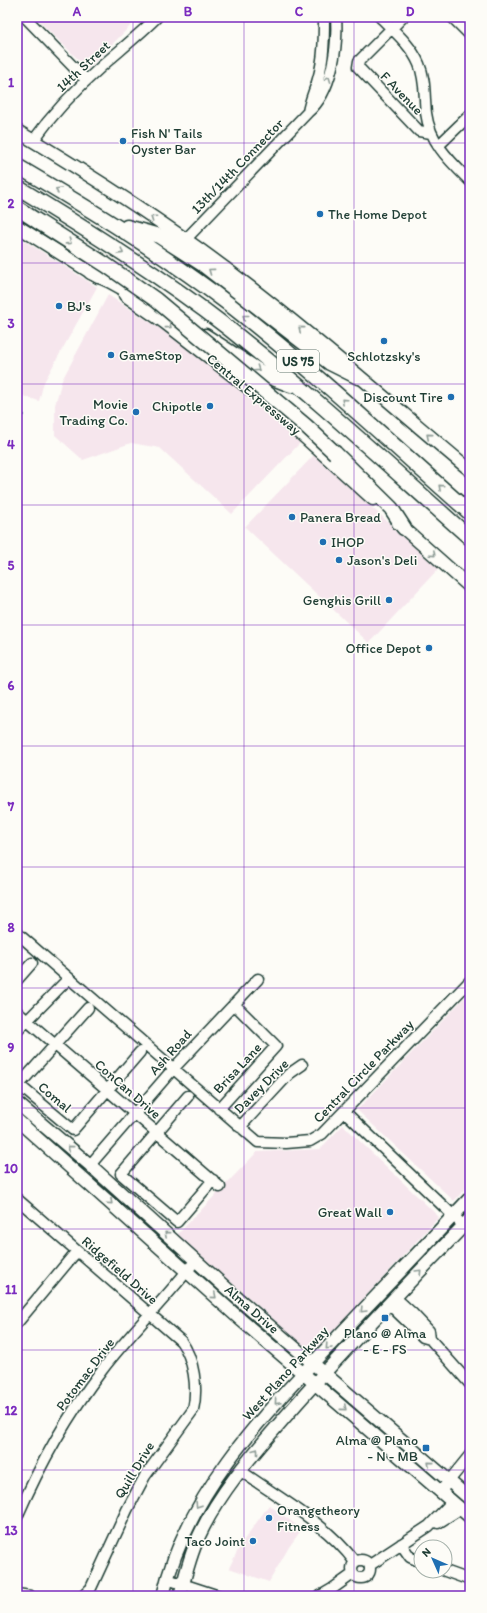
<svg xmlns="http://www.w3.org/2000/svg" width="487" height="1613" viewBox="0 0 487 1613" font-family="Itim,sans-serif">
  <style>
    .built { fill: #f6e6ed }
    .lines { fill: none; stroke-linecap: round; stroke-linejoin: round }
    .stream { stroke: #549094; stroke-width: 2 }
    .minor-casing { stroke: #1f3d34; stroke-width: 13 }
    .major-casing { stroke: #1f3d34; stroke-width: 15 }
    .highway-casing { stroke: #1f3d34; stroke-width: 17 }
    .minor { stroke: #fdfcf7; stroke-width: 10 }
    .major { stroke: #fdfcf7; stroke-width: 12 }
    .highway { stroke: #fdfcf7; stroke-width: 14 }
    .highway-bridge-casing { stroke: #1f3d34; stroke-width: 17; stroke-linecap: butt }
    .highway-bridge { stroke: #fdfcf7; stroke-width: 14 }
    .oneway { stroke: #8e9c96 }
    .grid { fill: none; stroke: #7b2cbf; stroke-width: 1; stroke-opacity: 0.55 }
    .poi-dot { fill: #1f6fb2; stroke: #fdfcf7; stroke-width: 1.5 }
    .labels { text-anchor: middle; stroke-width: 3; stroke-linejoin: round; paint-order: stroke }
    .shield { fill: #fdfcf7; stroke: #62766e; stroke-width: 1 }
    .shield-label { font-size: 13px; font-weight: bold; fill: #1f3d34 }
    .street-label { font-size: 14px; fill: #1f3d34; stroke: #fdfcf7 }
    .poi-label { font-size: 14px; fill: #1f3d34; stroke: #fdfcf7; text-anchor: start }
    .neatline { fill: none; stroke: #7b2cbf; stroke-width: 1.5 }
    .grid-label { font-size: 13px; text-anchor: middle; font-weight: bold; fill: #7b2cbf }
  </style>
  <rect width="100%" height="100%" fill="#fdfcf7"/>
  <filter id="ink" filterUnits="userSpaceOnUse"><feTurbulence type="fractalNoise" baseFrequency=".025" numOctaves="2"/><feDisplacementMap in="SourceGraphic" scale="8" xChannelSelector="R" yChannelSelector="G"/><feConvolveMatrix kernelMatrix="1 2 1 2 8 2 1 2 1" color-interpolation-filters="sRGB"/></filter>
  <g filter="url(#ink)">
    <path class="built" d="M35 17H139L88 69Z
      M17 236 97 287 44 382 39 401 17 394Z
      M108 295 164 331 224 375 300 443 232 514 160 448 131 443 83 460 55 435V405L62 380Z
      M314 455 439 568 369 643 245 527Z
      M470 992V1184L454 1201 357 1110Z
      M343 1125 439 1217 320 1346 314 1350 306 1348 177 1235 257 1152 320 1149Z
      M269 1505 302 1529 289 1547 269 1582 229 1568 241 1544Z"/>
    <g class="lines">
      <path class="stream" d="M17 412 24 415"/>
      <defs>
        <path id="minor" d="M25 17 86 80
          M380 17C394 31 411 45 419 64 426 80 424 97 426 113 430 143 450 161 470 181
          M403 17 359 61 358 67 419 131 431 133
          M452 17 470 35
          M308 112C310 100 315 90 318 79 324 59 324 37 324 17
          M33 141C53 113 76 89 102 66 120 50 139 35 157 17
          M438 146 470 115
          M185 240 308 112C332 92 338 46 336 17
          M17 933 258 1142 286 1143 310 1141 322 1134 470 981
          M17 980 32 963
          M88 1008 19 1085 73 1130 140 1052
          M17 1012 220 1187
          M17 1031 69 978
          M188 1096 121 1174 177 1222 213 1180
          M219 1109 276 1046 234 1004
          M344 1111 464 1226
          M240 1127 289 1074 302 1065
          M90 1165 173 1069 258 979
          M17 1199 181 1341C194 1359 198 1388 193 1410L145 1476 127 1510 91 1588 83 1596
          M392 1301 400 1302 412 1313 429 1331 430 1339 423 1337 394 1309Z
          M17 1323 77 1251
          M430 1339 470 1384
          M241 1471C280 1499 326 1523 355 1562
          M440 1492 470 1455
          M17 1517C40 1464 67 1416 102 1370 131 1332 166 1299 195 1261
          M438 1523 460 1509
          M401 1544 410 1557 421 1562
          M352 1569a9 9 0 1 1 18 0a9 9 0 1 1-18 0Z
          M370 1565 429 1526 452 1502
          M445 1571 470 1580
          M167 1579 219 1596
          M17 1594 30 1596
          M320 1596 332 1589 353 1574"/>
        <path id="major" d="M17 131C97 179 177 230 251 288 326 346 397 409 470 470
          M17 226 98 277
          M125 295 164 322 258 395 373 499
          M398 523 470 587
          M17 1103 90 1165 235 1296 470 1499
          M17 1120 241 1320 470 1517
          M163 1596C186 1494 262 1416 332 1343 378 1294 424 1247 470 1198
          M180 1596C185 1576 190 1555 199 1536 220 1491 254 1453 286 1416 345 1348 408 1284 470 1219"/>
        <path id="highway" d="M17 166C90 209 162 253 230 305 313 370 391 443 470 513
          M17 187C89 231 161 276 228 328 312 394 390 467 470 538
          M17 208 37 221
          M127 227 159 236 201 263 330 363 358 377
          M91 272 111 281 149 302
          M205 336 265 375 291 385
          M335 453 391 508 404 528"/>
      </defs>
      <use href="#minor" class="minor-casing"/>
      <use href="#major" class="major-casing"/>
      <use href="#highway" class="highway-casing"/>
      <use href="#minor" class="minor"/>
      <use href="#major" class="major"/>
      <use href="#highway" class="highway"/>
      <defs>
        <path id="highway-bridge" d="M37 221 106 265 156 300 306 426 335 453"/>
      </defs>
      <use href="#highway-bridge" class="highway-bridge-casing"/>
      <use href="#highway-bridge" class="highway-bridge"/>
    </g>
    <defs><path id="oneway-chevron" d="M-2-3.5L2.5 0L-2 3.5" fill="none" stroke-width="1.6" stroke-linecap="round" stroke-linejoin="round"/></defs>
    <g class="oneway">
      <use href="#oneway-chevron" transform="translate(328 79) rotate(-69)"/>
      <use href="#oneway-chevron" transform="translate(58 190) rotate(-150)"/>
      <use href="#oneway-chevron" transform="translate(153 218) rotate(-146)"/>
      <use href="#oneway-chevron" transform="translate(69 242) rotate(33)"/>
      <use href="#oneway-chevron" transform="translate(121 252) rotate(33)"/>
      <use href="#oneway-chevron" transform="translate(211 271) rotate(-144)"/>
      <use href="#oneway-chevron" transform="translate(245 317) rotate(-141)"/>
      <use href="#oneway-chevron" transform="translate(169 326) rotate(37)"/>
      <use href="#oneway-chevron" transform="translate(301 329) rotate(-140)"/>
      <use href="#oneway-chevron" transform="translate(257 369) rotate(34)"/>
      <use href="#oneway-chevron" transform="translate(344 401) rotate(-138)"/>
      <use href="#oneway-chevron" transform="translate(429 436) rotate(-140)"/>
      <use href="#oneway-chevron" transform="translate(441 487) rotate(-138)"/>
      <use href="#oneway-chevron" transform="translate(433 554) rotate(42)"/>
      <use href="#oneway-chevron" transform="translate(70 1148) rotate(-140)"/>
      <use href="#oneway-chevron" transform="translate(110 1202) rotate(42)"/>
      <use href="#oneway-chevron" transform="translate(167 1234) rotate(-138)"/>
      <use href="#oneway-chevron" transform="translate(419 1272) rotate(-46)"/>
      <use href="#oneway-chevron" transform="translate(214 1296) rotate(41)"/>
      <use href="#oneway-chevron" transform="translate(363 1310) rotate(134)"/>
      <use href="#oneway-chevron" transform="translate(328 1347) rotate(133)"/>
      <use href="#oneway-chevron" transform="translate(277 1402) rotate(131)"/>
      <use href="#oneway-chevron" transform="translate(344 1408) rotate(41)"/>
      <use href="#oneway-chevron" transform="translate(256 1451) rotate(-52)"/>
      <use href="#oneway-chevron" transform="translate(430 1464) rotate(-139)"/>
      <use href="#oneway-chevron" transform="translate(198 1505) rotate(122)"/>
    </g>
  </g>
  <path class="grid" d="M133 17V1596M244 17V1596M354 17V1596M17 143H470M17 263H470M17 384H470M17 505H470M17 625H470M17 746H470M17 867H470M17 988H470M17 1108H470M17 1229H470M17 1350H470M17 1470H470"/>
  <g class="poi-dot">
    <circle cx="123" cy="141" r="4"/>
    <circle cx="320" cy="214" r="4"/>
    <circle cx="59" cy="306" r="4"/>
    <circle cx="384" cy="341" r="4"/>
    <circle cx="111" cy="355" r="4"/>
    <circle cx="451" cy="397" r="4"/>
    <circle cx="210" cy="406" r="4"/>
    <circle cx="136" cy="412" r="4"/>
    <circle cx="292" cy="517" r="4"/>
    <circle cx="323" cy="542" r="4"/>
    <circle cx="339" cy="560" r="4"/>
    <circle cx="389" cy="600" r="4"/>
    <circle cx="429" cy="648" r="4"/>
    <circle cx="390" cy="1212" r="4"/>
    <rect x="381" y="1314" width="8" height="8" rx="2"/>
    <rect x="422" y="1444" width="8" height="8" rx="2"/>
    <circle cx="269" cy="1518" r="4"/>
    <circle cx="253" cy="1541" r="4"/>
  </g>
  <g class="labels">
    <rect class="shield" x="277" y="350" width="42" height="22" rx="3"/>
    <g class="shield-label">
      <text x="298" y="366">US 75</text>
    </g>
    <g class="street-label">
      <text transform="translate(83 66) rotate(-43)" y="5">14th Street</text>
      <text transform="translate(402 93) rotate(46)" y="5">F Avenue</text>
      <text transform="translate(237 166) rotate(-46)" y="5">13th/14th Connector</text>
      <text transform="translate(254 394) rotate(40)" y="5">Central Expressway</text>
      <text transform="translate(170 1052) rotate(-48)" y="5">Ash Road</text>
      <text transform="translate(237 1068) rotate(-47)" y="5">Brisa Lane</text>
      <text transform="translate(363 1071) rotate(-46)" y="5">Central Circle Parkway</text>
      <text transform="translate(261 1086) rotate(-45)" y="5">Davey Drive</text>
      <text transform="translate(128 1089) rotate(41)" y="5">ConCan Drive</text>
      <text transform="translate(55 1097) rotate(40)" y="5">Comal</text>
      <text transform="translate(120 1270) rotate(41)" y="5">Ridgefield Drive</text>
      <text transform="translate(252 1309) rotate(41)" y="5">Alma Drive</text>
      <text transform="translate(285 1373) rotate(-48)" y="5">West Plano Parkway</text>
      <text transform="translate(85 1374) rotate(-53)" y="5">Potomac Drive</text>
      <text transform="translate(134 1470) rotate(-59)" y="5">Quill Drive</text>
    </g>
    <g class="poi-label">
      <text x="131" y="138">Fish N' Tails<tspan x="131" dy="16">Oyster Bar</tspan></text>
      <text x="328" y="219">The Home Depot</text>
      <text x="67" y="311">BJ's</text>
      <text x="119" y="360">GameStop</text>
      <text x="384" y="361" text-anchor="middle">Schlotzsky's</text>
      <text x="443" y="402" text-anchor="end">Discount Tire</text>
      <text x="128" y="409" text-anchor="end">Movie<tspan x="128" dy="16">Trading Co.</tspan></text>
      <text x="202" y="411" text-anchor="end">Chipotle</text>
      <text x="300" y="522">Panera Bread</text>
      <text x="331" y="547">IHOP</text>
      <text x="347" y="565">Jason's Deli</text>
      <text x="381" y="605" text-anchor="end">Genghis Grill</text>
      <text x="421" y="653" text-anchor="end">Office Depot</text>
      <text x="382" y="1217" text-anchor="end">Great Wall</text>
      <text x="385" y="1338" text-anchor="middle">Plano @ Alma<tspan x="385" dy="16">- E - FS</tspan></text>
      <text x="418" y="1445" text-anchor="end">Alma @ Plano<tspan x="418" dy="16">- N - MB</tspan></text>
      <text x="277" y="1515">Orangetheory<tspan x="277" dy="16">Fitness</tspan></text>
      <text x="245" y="1546" text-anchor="end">Taco Joint</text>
    </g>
  </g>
  <rect width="487" height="1613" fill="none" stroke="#fdfcf7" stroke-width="44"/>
  <g transform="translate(433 1559) rotate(315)"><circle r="19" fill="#fdfcf7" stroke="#a4b0a9"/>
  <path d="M0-3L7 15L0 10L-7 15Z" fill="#1f6fb2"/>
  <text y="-6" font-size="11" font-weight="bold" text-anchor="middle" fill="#1f3d34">N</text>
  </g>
  <rect x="22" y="22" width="443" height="1569" class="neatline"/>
  <g class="grid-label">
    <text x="77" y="16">A</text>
    <text x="188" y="16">B</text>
    <text x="299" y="16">C</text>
    <text x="410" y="16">D</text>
    <text x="11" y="87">1</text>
    <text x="11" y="208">2</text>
    <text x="11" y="328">3</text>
    <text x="11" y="449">4</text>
    <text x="11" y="570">5</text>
    <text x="11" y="690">6</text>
    <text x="11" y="811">7</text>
    <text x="11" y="932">8</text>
    <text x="11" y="1052">9</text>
    <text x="11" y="1173">10</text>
    <text x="11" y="1294">11</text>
    <text x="11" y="1415">12</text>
    <text x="11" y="1535">13</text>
  </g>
</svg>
